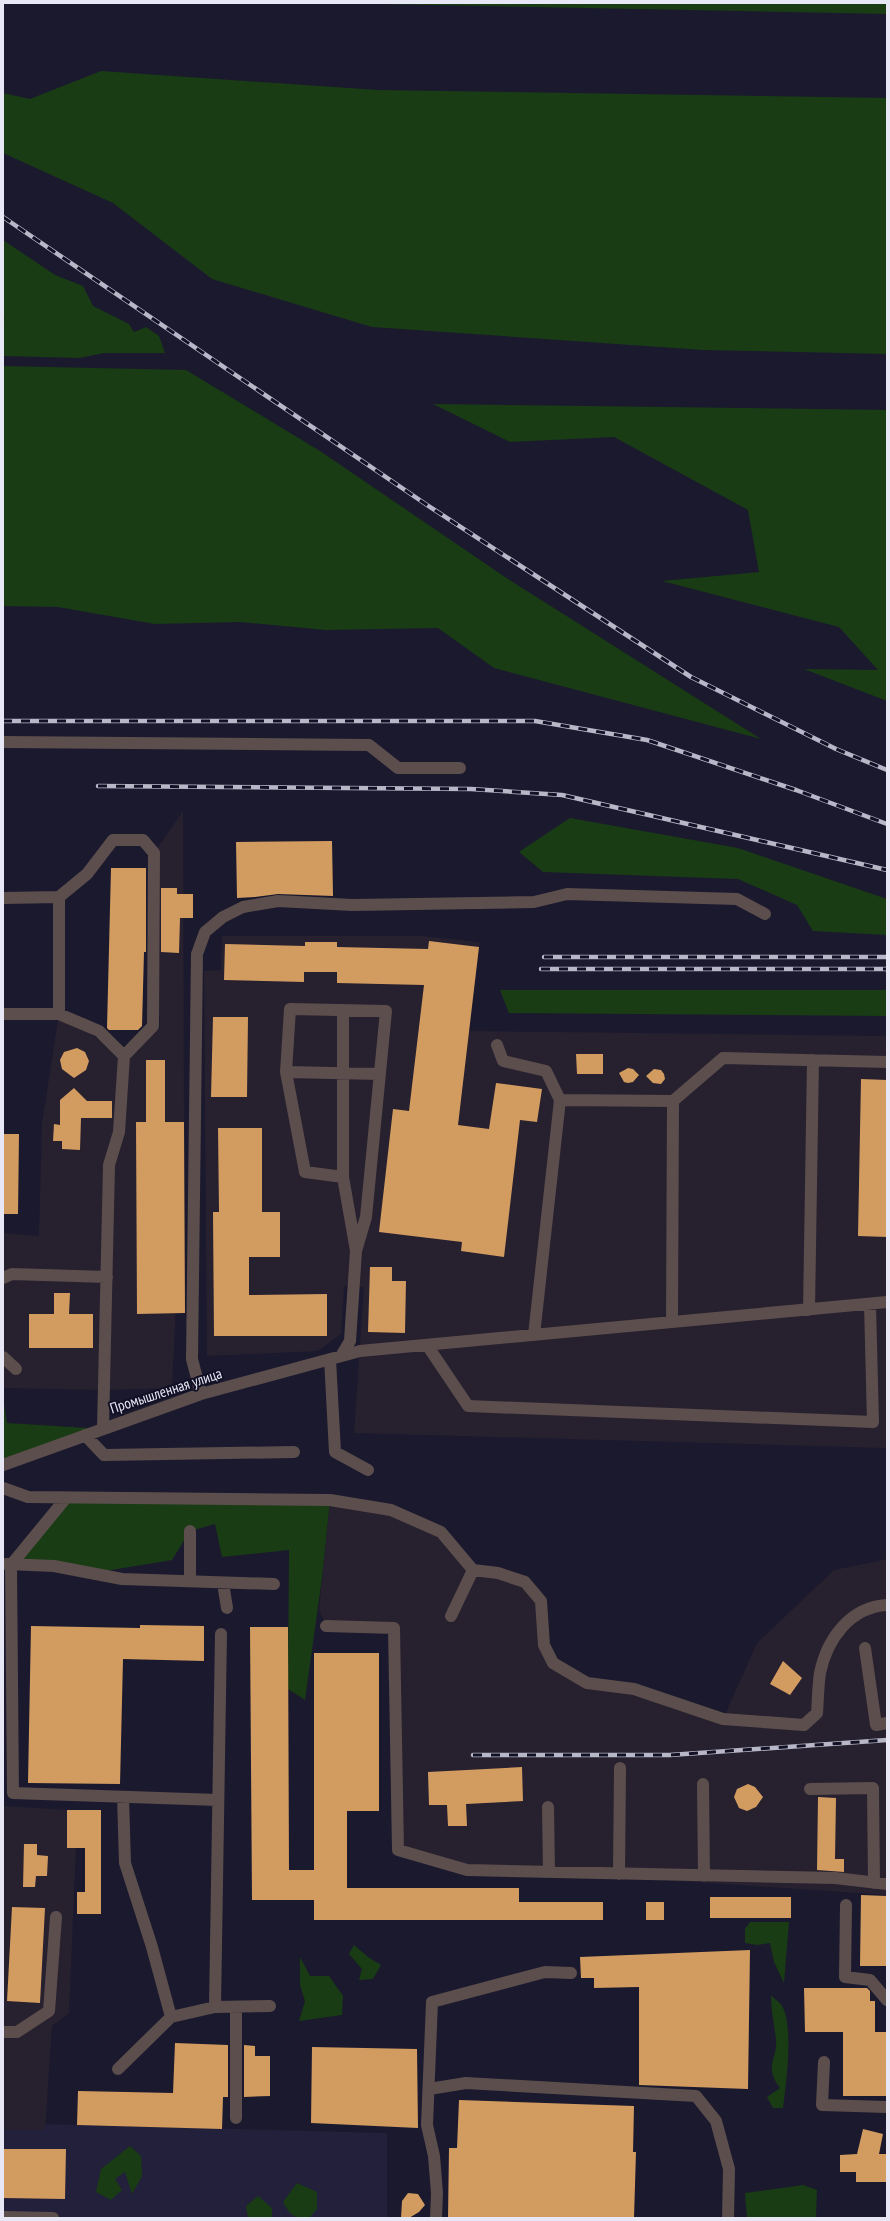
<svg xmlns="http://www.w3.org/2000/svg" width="890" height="2221" viewBox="0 0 890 2221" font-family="'PT Sans Narrow',sans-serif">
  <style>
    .built { fill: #22203b }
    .industrial { fill: #27202f }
    .green { fill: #193c14 }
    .building { fill: #d29c61 }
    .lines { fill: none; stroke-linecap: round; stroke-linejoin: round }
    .minor { stroke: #5b4e4c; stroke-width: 12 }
    .rail-casing { stroke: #b7b7c7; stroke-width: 4.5 }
    .rail { stroke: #121024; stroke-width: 3; stroke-dasharray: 9; stroke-linecap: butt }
    .labels { text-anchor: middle; stroke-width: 4; stroke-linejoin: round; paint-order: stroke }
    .street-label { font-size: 15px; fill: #e7e7f6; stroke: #121024 }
  </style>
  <rect width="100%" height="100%" fill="#1b192e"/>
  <path class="built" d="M45 2124 387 2133V2218H3V2130H45Z"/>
  <path class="industrial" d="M183 811 184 1134 172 1388 105 1390 3 1388V1233L39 1236 42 1123 59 1014 124 1055 160 1027 154 853Z
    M222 936H421L480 942 469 1031 887 1036V1448L354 1433 364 1287 344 1286 341 1334 318 1351 207 1356 204 971 221 970Z
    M330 1500 391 1510 441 1532 473 1570 525 1582 541 1601 544 1645 564 1669 587 1683 723 1719 757 1643 834 1570 887 1559V1895L549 1872 467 1870 398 1850 394 1628 326 1626 319 1609Z
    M3 1806 67 1810V1848H76L69 2013 52 2026 45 2130H3Z"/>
  <path class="green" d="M365 3H887V14L380 4Z
    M101 71 378 90 887 98V354L703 350 372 327 212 279 113 203 3 153V93L30 99Z
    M3 240 55 275 83 286 93 306 129 324 134 332 146 327 159 336 165 353H104L79 358 3 356V322L5 320 3 317Z
    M3 366 186 370 320 451 505 577 761 739 494 668 438 628 326 630 240 622 155 624 58 607 3 606Z
    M433 404 887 410V701L804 669 878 670 839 627 662 581 759 572 748 510 614 437 510 442Z
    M570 818 738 848 887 899V935L813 931 797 905 738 879 543 872 519 852Z
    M500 990H887V1016L509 1013Z
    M3 1398 7 1423 103 1429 3 1465Z
    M66 1498 330 1500 322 1578 305 1700 288 1689 289 1550 222 1557 215 1524 190 1531 172 1560 93 1573 11 1565Z
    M750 1922H789L784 1983 774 1962 770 1943 757 1945 745 1943V1929Z
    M354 1945 368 1957 381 1965 373 1979 359 1980 362 1969 349 1954Z
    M300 1957 310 1976H329L343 1996 342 2015 299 2021 305 2001 300 1985Z
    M771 1995C774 1999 780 2002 782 2006 794 2025 786 2086 783 2108H773L767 2097 780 2088C763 2066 778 2059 776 2039 774 2024 771 2010 771 1995Z
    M130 2146 141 2156 142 2176 132 2194 125 2172 115 2179 122 2190 111 2200 96 2192 101 2169Z
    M297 2183 317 2192V2209L309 2218C293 2218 291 2216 283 2202Z
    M803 2185 817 2190 816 2218H747L745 2193Z
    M258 2196 272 2208V2218H248L246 2206Z"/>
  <path class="building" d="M332 841 333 896 278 894 255 897 237 898 236 842Z
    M111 868H146V952H144L142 1026 138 1030H109L107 1028Z
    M161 888H177V894H193V918H180L179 953 161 952Z
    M429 941 479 947 458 1125 489 1129 496 1083 542 1089 537 1122 520 1120 504 1257 461 1251 462 1242 379 1232 393 1109 409 1111 424 985 337 983V972H304V982L224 980 225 944 305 946V942H337V947L428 949Z
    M213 1017H248L247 1097H211Z
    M77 1048 85 1052 89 1061 86 1070 74 1078 62 1069 60 1060 64 1052Z
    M576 1054H603V1074H577Z
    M146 1060H165V1122H184L185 1313 137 1314 136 1122H146Z
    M628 1068 633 1069 639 1075 633 1082 628 1083 624 1082 619 1073Z
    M654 1069 661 1070 664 1074 665 1079 661 1084 653 1083 646 1076Z
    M861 1079 887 1080V1237L858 1236Z
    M74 1088 87 1101H112V1118H81L80 1150 62 1149V1141H53L54 1124 60 1125V1100Z
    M218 1128H262V1212H280V1257H249V1295L327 1294V1336H214L213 1212H219Z
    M3 1134H19L18 1214H3Z
    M370 1267H392V1281H406L405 1333 368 1332Z
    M54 1293H70L69 1314H93V1348H29V1314H54Z
    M140 1625 204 1626V1661L123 1659 120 1784 28 1783 31 1626 140 1628Z
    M250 1627H288L289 1870H314V1653H379V1811H347V1888H519V1902H603V1920H314V1900H252Z
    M783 1661 802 1678 790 1695 770 1684Z
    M522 1767 523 1801 466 1804 467 1826H448L447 1805H429L428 1772Z
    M748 1784 755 1787 763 1797 756 1807 747 1811 739 1808 734 1797 737 1789Z
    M818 1797 836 1798 835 1859H844V1872L817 1870Z
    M67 1810H101V1914H77V1892H85V1848H67Z
    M24 1844H37V1855L48 1856 47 1876H36L35 1887H23Z
    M861 1895 887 1896V1966H860Z
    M710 1897H791V1918H710Z
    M646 1902H664V1920H646Z
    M12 1907 45 1908 40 2003 7 2001Z
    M750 1950 748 2089 639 2085V1987L594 1988V1978H581L580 1957Z
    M804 1988H867L870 1991V2001H875V2032H887V2096H843V2032H805Z
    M175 2043 228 2045V2097H223L222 2129 77 2125 78 2091 173 2093Z
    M244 2045 255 2046V2056H270V2096L244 2097Z
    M312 2047 417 2049 418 2128 311 2123Z
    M459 2100 634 2106 633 2152H636L634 2218H448L449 2148H457Z
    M863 2129 883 2134 879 2154H887V2182H856V2172H840V2155L857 2154Z
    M3 2149H66L65 2199 3 2198Z
    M408 2193 418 2194 425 2205 419 2212 409 2218H401L402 2201Z"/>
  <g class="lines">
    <path class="minor" d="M3 742 369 745 398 768H460
      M59 897V1014
      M3 898 59 897 87 874 113 840H143L154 853 153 1026 124 1056
      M3 1014H59L99 1031 124 1056 119 1132 109 1165 103 1429
      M497 1045 503 1061 546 1071 560 1100
      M286 1072 380 1074
      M343 1177 305 1172 286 1072 290 1009 386 1011 366 1217 356 1251
      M3 1278 12 1274 107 1277
      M809 1310 813 1060
      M672 1322 673 1101
      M534 1335 560 1100 673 1101 723 1058 887 1062
      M427 1345 468 1406 873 1422 870 1304
      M341 1356 350 1341 356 1251 343 1177V1010
      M3 1357 16 1369
      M330 1359 335 1452 368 1470
      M201 1394 192 1359 197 954 205 932 223 917 243 907 278 901 352 905 534 902 567 894 737 899 765 914
      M85 1435 104 1455 294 1452
      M3 1465 201 1394 360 1351 887 1302
      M3 1488 28 1497 330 1500 391 1510 441 1532 473 1570 498 1573 525 1582 541 1601 544 1645 553 1663 587 1683 634 1689 723 1719 804 1725 817 1713C818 1700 818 1686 820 1673 827 1639 850 1607 887 1605
      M66 1498 11 1565 13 1793 218 1800
      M190 1531V1581
      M6 1564 54 1566 122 1579 274 1584
      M223 1583 227 1608
      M451 1616 473 1570
      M326 1626 394 1628 398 1850 467 1870 835 1878 887 1884
      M865 1648 876 1725 887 1723
      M703 1784 704 1876
      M810 1789 873 1788 874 1883
      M123 1797 125 1863 152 1947 171 2017
      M548 1807 549 1872
      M619 1874 620 1768
      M846 1905 845 1977 870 1980 887 2000
      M215 2007 221 1634
      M3 2032H17L49 2011 56 1917
      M824 2062 822 2105 887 2107
      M118 2069 171 2017 215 2007 270 2006
      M429 2089 466 2083 696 2096 716 2121 729 2169 728 2218
      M236 2118V2007
      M3 2217 53 2218
      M436 2218 437 2193 434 2156 427 2125 432 2002 545 1972 571 1973"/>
    <defs>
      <path id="rail" d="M3 217 427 505 691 677 836 749 887 770
        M3 721H535L647 740 796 790 887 824
        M98 786 471 789 562 795 887 870
        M544 957H887
        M541 969H887
        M473 1755H670L887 1740"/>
    </defs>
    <use href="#rail" class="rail-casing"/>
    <use href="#rail" class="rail"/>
  </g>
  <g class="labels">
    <g class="street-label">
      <text transform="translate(166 1391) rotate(-18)" y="5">Промышленная улица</text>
    </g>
  </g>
  <rect width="890" height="2221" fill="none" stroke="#e7e7f6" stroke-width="8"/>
</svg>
